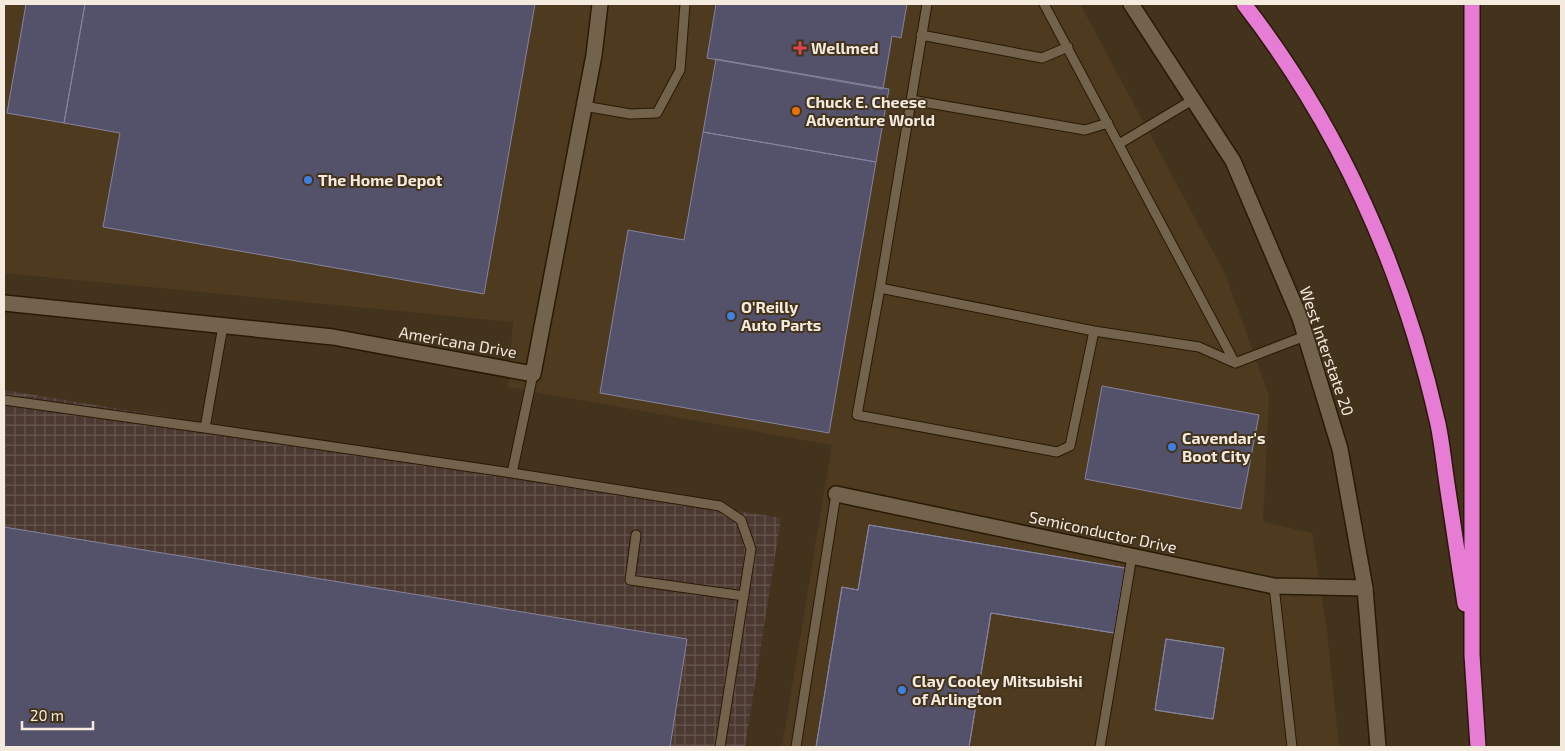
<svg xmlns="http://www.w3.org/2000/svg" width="1565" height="751" viewBox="0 0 1565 751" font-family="'Exo 2',sans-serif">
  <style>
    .built { fill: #4e3b1f }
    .industrial { fill: url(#industrial-grid) }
    .building { fill: #54526b; stroke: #85839e }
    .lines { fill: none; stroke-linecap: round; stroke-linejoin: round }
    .service-casing { stroke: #291a05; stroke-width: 11 }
    .minor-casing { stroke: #291a05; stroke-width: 18 }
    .secondary-casing { stroke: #291a05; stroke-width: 18 }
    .motorway-casing { stroke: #291a05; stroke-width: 18 }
    .service { stroke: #74634c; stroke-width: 9 }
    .minor { stroke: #74634c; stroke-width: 15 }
    .secondary { stroke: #74634c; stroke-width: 15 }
    .motorway { stroke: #e67cd4; stroke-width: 15 }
    .health-dot { fill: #e0444e; stroke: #43331d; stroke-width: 2 }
    .food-dot { fill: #e8710a; stroke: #43331d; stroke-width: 2 }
    .shop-dot { fill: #3f7fe0; stroke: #43331d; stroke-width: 2 }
    .labels { text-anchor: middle; stroke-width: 4; stroke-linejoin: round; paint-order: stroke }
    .poi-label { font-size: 16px; font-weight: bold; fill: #f4eadd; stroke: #43331d; text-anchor: start }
    .street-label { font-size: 16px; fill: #f4eadd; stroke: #43331d }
  </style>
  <defs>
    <pattern id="industrial-grid" width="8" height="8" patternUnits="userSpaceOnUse" patternTransform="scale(1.25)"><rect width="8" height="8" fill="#4c3931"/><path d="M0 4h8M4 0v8" fill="none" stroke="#66564e"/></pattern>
  </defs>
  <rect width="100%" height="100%" fill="#43331d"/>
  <path class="built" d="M4 4H1080L1225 274 1269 396 1263 522 1312 533 1327 631 1339 747H782L832 445 508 387 513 322 4 273Z"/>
  <path class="industrial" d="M4 390 781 518 745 747H4Z"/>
  <path class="building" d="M26 4H85L64 123 7 113Z
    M85 4H535L484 294 103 227 120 133 64 123Z
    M716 4H907L901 38 892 36 883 89 707 58Z
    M716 59 889 89 876 162 703 132Z
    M703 132 876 162 829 433 600 393 628 230 684 240Z
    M1102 386 1259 415 1241 509 1085 479Z
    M869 525 1125 568 1114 633 991 613 969 747H816L842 587 858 590Z
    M869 525 1125 568 1114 633 991 613 969 747H816L842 587 858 590Z
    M4 527 687 639 670 747H4Z
    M1166 639 1224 648 1213 719 1155 710Z
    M1166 639 1224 648 1213 719 1155 710Z"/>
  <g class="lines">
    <defs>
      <path id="service" d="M927 4 880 288 1094 331 1199 347 1235 363 1305 336
        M1044 4 1235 363
        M921 35 1042 58 1068 47
        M911 100 1085 130 1108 123
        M584 106 630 114 657 113 680 70 685 4
        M1119 144 1194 99
        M880 288 857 415 1057 452 1070 446 1094 331
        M223 326 205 428 512 473
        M533 374 512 473 720 506 741 520 751 549 720 747
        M4 400 205 428
        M636 535 630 580 744 596
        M1274 586 1292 747
        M796 747 836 494
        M1100 747 1132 556"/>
      <path id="minor" d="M4 303 333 337 533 374 594 55 600 4
        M836 494 1274 586 1365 588"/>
      <path id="secondary" d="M1131 4 1233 161 1300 318 1340 449 1365 588 1378 747"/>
      <path id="motorway" d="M1244 4C1340 128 1404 272 1438 424 1442 443 1444 464 1447 484 1453 524 1459 564 1465 604
        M1472 4V655L1478 747"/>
    </defs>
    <use href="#service" class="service-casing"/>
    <use href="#minor" class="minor-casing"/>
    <use href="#secondary" class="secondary-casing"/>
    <use href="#motorway" class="motorway-casing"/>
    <use href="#service" class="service"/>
    <use href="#minor" class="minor"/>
    <use href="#secondary" class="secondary"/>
    <use href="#motorway" class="motorway"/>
  </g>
  <path class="health-dot" d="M797.5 40.5h5v5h5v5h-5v5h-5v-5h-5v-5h5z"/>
  <circle class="food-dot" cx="796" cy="111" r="5"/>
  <g class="shop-dot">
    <circle cx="308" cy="180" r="5"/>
    <circle cx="731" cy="316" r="5"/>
    <circle cx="1172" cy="447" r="5"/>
    <circle cx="902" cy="690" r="5"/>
  </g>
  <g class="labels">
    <g class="poi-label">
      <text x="811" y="54">Wellmed</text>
      <text x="806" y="108">Chuck E. Cheese<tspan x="806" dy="18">Adventure World</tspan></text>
      <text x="318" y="186">The Home Depot</text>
      <text x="741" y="313">O'Reilly<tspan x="741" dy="18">Auto Parts</tspan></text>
      <text x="1182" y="444">Cavendar's<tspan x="1182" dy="18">Boot City</tspan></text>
      <text x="912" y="687">Clay Cooley Mitsubishi<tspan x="912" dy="18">of Arlington</tspan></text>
    </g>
    <g class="street-label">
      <text transform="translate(458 342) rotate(10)" y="6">Americana Drive</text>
      <text transform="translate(1327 351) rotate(71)" y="6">West Interstate 20</text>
      <text transform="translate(1103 532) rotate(12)" y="6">Semiconductor Drive</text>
    </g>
  </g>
  <rect width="1565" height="751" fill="none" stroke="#f4eadd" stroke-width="10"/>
  <path d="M22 721v8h71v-8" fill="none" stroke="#f4eadd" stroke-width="2.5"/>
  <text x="30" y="721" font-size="15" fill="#f4eadd" stroke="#43331d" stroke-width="4" paint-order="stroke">20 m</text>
</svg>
